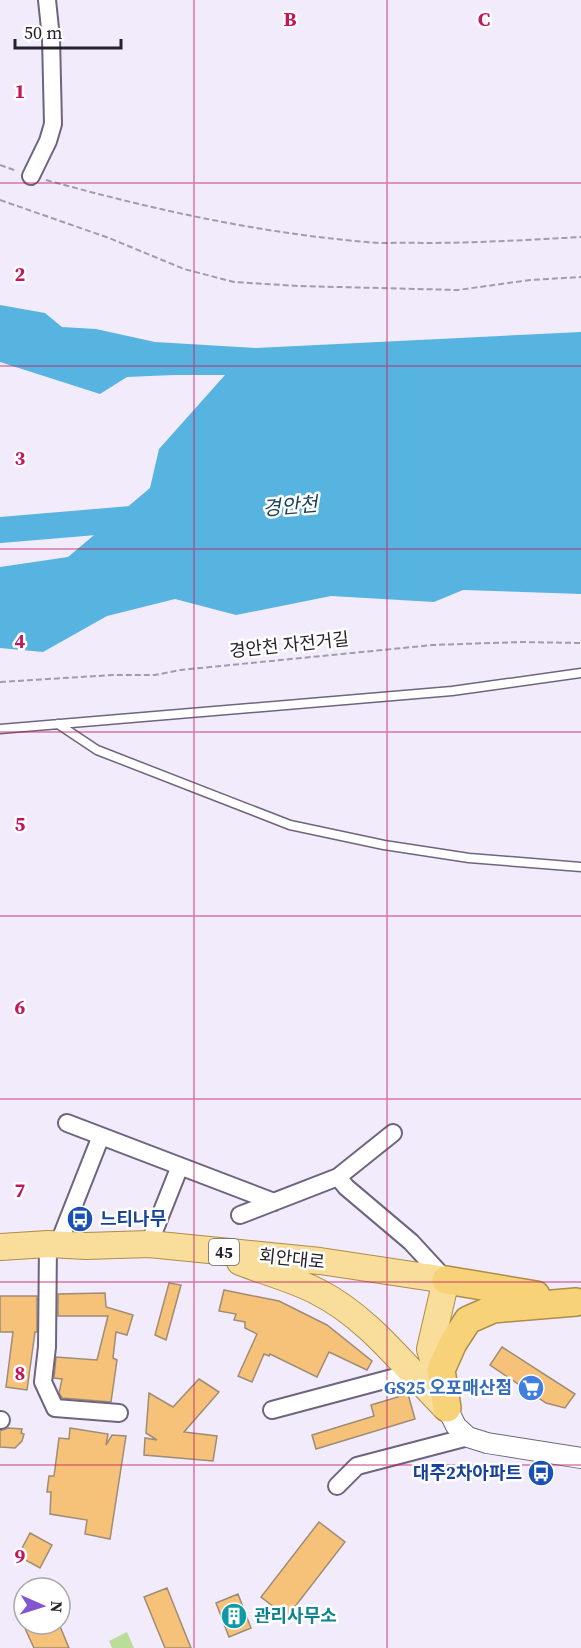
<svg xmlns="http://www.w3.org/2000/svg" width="581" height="1648" viewBox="0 0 581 1648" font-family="'Source Serif 4','Noto Sans KR',serif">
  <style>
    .green { fill: #bbdd9a }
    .water { fill: #57b4e0 }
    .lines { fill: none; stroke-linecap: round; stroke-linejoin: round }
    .river { stroke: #57b4e0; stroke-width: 26 }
    .building { fill: #f6c27a; stroke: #9e8c75; stroke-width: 1.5 }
    .service-casing { stroke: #6f647d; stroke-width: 11 }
    .minor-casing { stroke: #6f647d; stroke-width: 20 }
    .tertiary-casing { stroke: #6f647d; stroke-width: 22 }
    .primary-casing { stroke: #ad8d47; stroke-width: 28 }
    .trunk-casing { stroke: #ad8d47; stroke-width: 30 }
    .path { stroke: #a29caa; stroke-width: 2; stroke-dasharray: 6 3; stroke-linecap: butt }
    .service { stroke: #fff; stroke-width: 8 }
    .minor { stroke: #fff; stroke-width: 16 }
    .tertiary { stroke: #fff; stroke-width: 20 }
    .primary { stroke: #f9dd9a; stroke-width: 26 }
    .trunk { stroke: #f7d278; stroke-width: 27 }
    .grid { fill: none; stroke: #c2185b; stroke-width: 1.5; stroke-opacity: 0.55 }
    .labels { text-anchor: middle; stroke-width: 5; stroke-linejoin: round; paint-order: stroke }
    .shield { fill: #fff; stroke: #67646b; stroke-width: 1.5 }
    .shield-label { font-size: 16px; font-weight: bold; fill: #26222c }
    .street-label { font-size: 18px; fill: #26222c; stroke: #fff }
    .transit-label { font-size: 18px; font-weight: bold; fill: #164399; stroke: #fff; text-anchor: start }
    .shop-label { font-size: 18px; font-weight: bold; fill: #366cbe; stroke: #fff; text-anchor: end }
    .culture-label { font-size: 18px; font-weight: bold; fill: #0d838f; stroke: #fff; text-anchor: start }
    .water-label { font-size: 20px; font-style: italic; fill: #1b4356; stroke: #fff }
    .grid-label { font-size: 20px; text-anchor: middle; font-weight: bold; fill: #c2185b; stroke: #fff; stroke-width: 5; stroke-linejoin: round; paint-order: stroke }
  </style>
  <rect width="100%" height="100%" fill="#f2ebfc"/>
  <path class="green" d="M127 1632 134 1648H112L109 1641Z"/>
  <path class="water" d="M0 305 45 313 62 327 96 329 155 342 256 348 581 332V594L463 590 434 602 331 596 236 615 175 599 107 616 43 652 0 648V567L68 557 150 488 159 449 225 375H174L127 377 100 394 0 362Z"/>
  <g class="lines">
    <path class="river" d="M0 530 143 518"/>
  </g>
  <path class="building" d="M169 1283 181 1285 166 1340 155 1335Z
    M224 1290 279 1301 327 1325 372 1361 367 1370 329 1352 317 1377 270 1354 269 1356 264 1354 252 1382 238 1376 257 1334 245 1328V1322L234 1320 236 1314 219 1311Z
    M105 1293 106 1307 133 1315 127 1335 116 1332 113 1358 117 1360 111 1402 62 1398 59 1393 62 1379 54 1378 56 1357 97 1360 108 1316H58V1294Z
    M0 1296H37V1332H35L27 1390 6 1387 13 1332H0Z
    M502 1347 575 1394 565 1408 546 1403 490 1365Z
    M199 1379 219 1392 184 1432 217 1436 213 1461 144 1455 145 1438 157 1440 146 1433 149 1393 173 1407Z
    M408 1394 415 1419 316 1449 312 1435 374 1416 371 1405Z
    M8 1428 22 1429 21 1433 24 1434 22 1441 15 1448 0 1447V1431Z
    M70 1428 108 1434 106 1445 112 1435 126 1436 110 1539 85 1534 87 1520 50 1514 51 1492H47L49 1476H54L59 1438 69 1439Z
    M319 1522 345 1542 287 1617 261 1597Z
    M30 1533 52 1545 40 1568 18 1556Z
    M167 1588 191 1648H165L144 1597Z
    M238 1594 251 1628 229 1637 216 1603Z
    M23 1624H59L69 1648H34Z"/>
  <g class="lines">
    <defs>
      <path id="service" d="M58 724 97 750 290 825 384 845 469 858 581 867
        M0 729 452 691 581 673"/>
      <path id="minor" d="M31 176 48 141 53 124 51 38 47 0
        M67 1123 274 1202
        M393 1133 338 1177 346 1187 411 1242 446 1280
        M240 1215 338 1177
        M48 1244 47 1347 43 1382 55 1408 119 1413
        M149 1244 180 1166
        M58 1245 101 1136
        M272 1410 411 1373
        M0 1420H1
        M337 1486 357 1466 468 1437"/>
      <path id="tertiary" d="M447 1408 456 1426 468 1437 487 1443 581 1458"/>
      <path id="primary" d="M0 1247 48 1244 86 1246 149 1244 320 1261 446 1280 430 1349 442 1390
        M240 1262C265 1272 294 1279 318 1292 368 1317 405 1367 444 1406"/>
      <path id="trunk" d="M446 1280 536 1295
        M447 1408 441 1370 453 1343 468 1320 493 1309 576 1302"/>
    </defs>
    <use href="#service" class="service-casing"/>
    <use href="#minor" class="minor-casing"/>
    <use href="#tertiary" class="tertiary-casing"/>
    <use href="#primary" class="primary-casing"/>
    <use href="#trunk" class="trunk-casing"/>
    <path class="path" d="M0 165 17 171
      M46 180C151 209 258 233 367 242 385 244 404 242 422 243 475 243 528 240 581 237
      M0 200 109 238 184 269 234 282 298 286 458 290 530 280 581 277
      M0 682 113 675H155L180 670 433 645 521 642 581 643"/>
    <use href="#service" class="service"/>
    <use href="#minor" class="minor"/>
    <use href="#tertiary" class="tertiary"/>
    <use href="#primary" class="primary"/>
    <use href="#trunk" class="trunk"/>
  </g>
  <path class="grid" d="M194 0V1648M387 0V1648M0 183H581M0 366H581M0 549H581M0 732H581M0 916H581M0 1099H581M0 1282H581M0 1465H581"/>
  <defs>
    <symbol id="bus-disc" viewBox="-11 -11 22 22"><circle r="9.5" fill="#1a4fb4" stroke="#fff"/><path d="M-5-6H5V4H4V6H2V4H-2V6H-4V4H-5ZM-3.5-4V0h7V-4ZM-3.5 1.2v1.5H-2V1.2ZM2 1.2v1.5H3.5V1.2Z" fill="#fff"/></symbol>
    <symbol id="supermarket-disc" viewBox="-11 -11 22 22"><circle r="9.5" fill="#3f7fe0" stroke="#fff"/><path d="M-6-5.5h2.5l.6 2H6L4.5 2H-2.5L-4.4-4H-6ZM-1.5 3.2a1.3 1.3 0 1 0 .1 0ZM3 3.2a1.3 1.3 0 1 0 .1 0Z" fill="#fff"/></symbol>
    <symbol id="building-disc" viewBox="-11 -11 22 22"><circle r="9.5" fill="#0f9aa8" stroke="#fff"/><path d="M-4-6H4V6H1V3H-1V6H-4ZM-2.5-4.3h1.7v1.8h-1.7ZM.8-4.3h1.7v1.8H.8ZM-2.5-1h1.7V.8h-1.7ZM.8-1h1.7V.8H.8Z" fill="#fff"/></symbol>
  </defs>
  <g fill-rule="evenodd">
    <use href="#bus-disc" x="65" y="1204" width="30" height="30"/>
    <use href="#supermarket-disc" x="516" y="1373" width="30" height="30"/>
    <use href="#bus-disc" x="526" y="1458" width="30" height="30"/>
    <use href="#building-disc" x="219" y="1601" width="30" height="30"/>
  </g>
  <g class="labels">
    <rect class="shield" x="209" y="1239" width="30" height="26" rx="4.5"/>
    <g class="shield-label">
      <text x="224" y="1258">45</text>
    </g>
    <g class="street-label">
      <text transform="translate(289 645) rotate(-6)" y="6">경안천 자전거길</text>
      <text transform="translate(292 1259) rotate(6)" y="6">회안대로</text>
    </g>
    <g class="transit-label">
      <text x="100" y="1225">느티나무</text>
      <text x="522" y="1479" text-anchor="end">대주2차아파트</text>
    </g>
    <g class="shop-label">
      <text x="512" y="1394">GS25 오포매산점</text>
    </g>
    <g class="culture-label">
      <text x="254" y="1622">관리사무소</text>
    </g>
    <g class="water-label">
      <text transform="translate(290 506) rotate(-5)" y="7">경안천</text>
    </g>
  </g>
  <g class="grid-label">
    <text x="290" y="26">B</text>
    <text x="484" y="26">C</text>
    <text x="20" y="98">1</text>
    <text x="20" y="281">2</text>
    <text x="20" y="465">3</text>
    <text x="20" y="648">4</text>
    <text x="20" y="831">5</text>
    <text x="20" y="1014">6</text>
    <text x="20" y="1197">7</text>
    <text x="20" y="1380">8</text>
    <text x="20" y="1563">9</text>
  </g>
  <g transform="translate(42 1606) rotate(93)"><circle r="28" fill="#ffffff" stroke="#a8a7ab" stroke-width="1.5"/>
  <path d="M0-4.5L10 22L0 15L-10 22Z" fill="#8356d0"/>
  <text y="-9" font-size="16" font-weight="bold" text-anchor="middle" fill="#26222c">N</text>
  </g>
  <path d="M15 39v9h106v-9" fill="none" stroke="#26222c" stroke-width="3"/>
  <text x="24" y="39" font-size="18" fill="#26222c" stroke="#ffffff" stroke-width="4.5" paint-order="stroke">50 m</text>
</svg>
